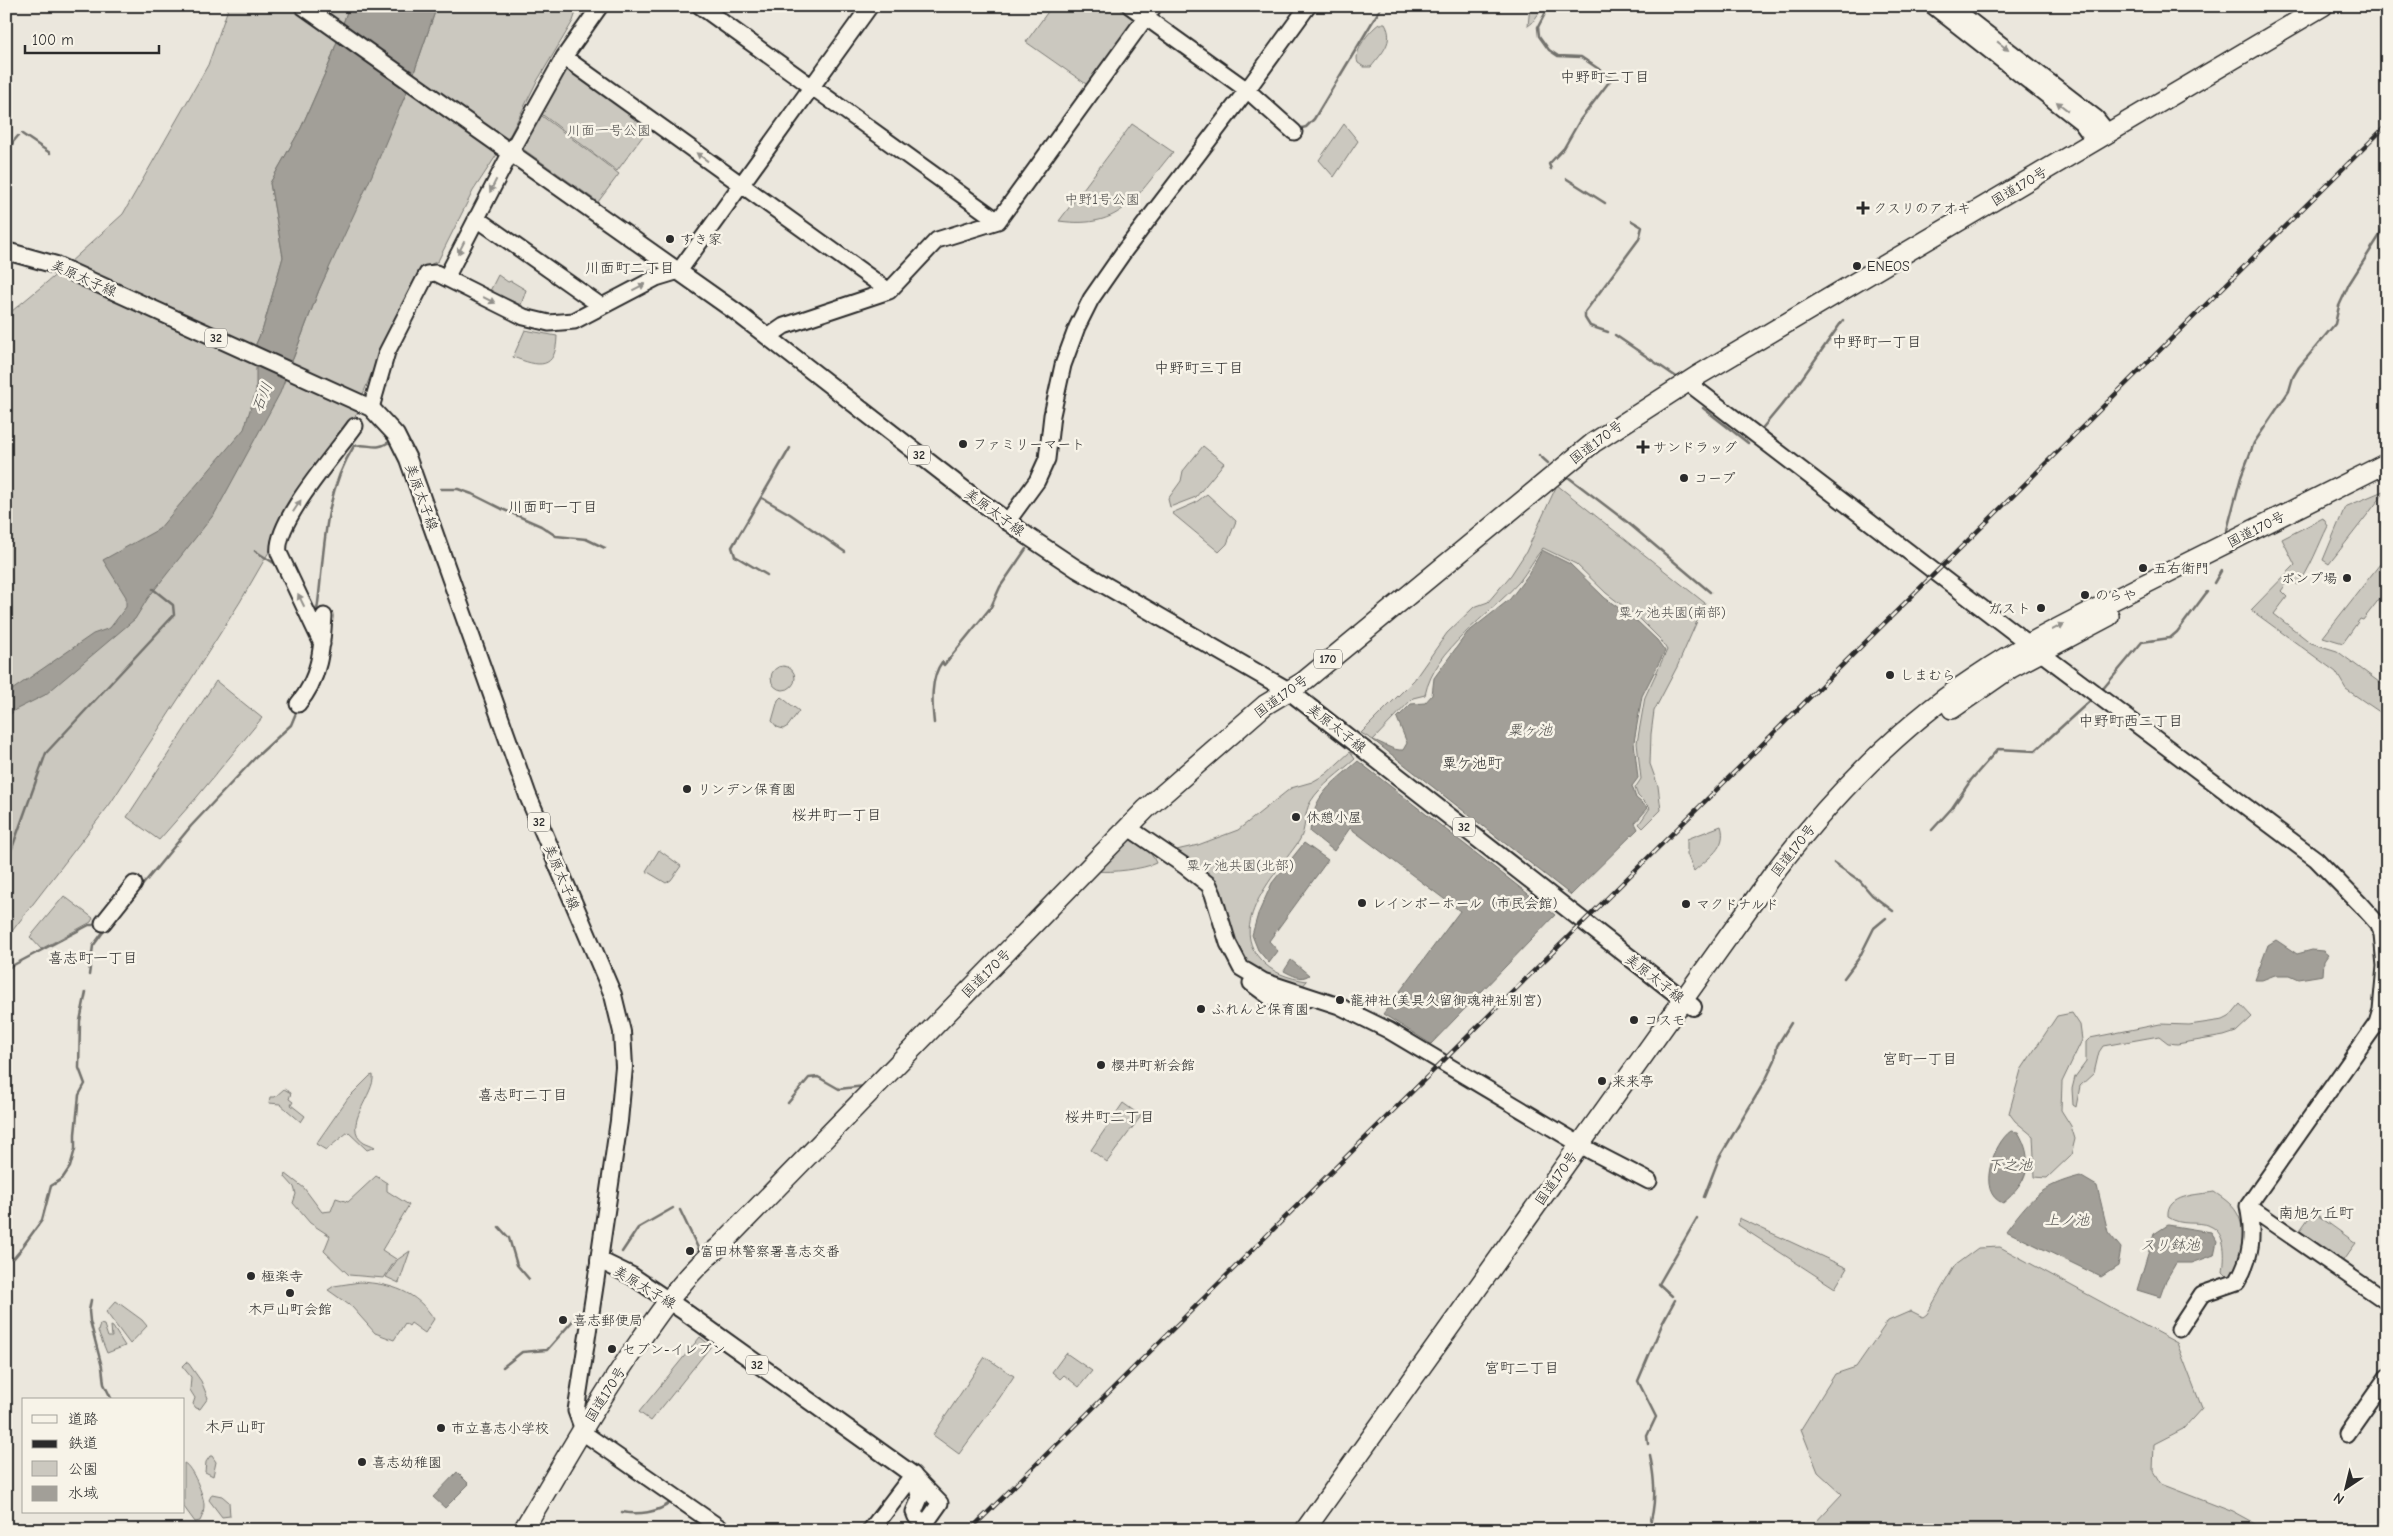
<svg xmlns="http://www.w3.org/2000/svg" width="2393" height="1536" viewBox="0 0 2393 1536" font-family="'Comic Neue','Klee One',sans-serif">
  <style>
    .green { fill: #cbc8bf; stroke: #7b7a75 }
    .water { fill: #a29f98; stroke: #72716c }
    .lines { fill: none; stroke-linecap: round; stroke-linejoin: round }
    .stream { stroke: #72716c; stroke-width: 2.5 }
    .secondary-casing { stroke: #2b2b2b; stroke-width: 19 }
    .primary-casing { stroke: #2b2b2b; stroke-width: 20 }
    .highway-casing { stroke: #2b2b2b; stroke-width: 22 }
    .secondary { stroke: #f7f3e8; stroke-width: 15 }
    .primary { stroke: #f7f3e8; stroke-width: 16 }
    .highway { stroke: #f7f3e8; stroke-width: 19 }
    .rail-casing { stroke: #2b2b2b; stroke-width: 4.5 }
    .rail { stroke: #f7f3e8; stroke-width: 2.5; stroke-dasharray: 8; stroke-linecap: butt }
    .oneway { fill: #918f8a }
    .poi-dot { fill: #2b2b2b; stroke: #f7f3e8; stroke-width: 2 }
    .labels { text-anchor: middle; stroke-width: 5; stroke-linejoin: round; paint-order: stroke }
    .shield { fill: #f7f3e8; stroke: #686764; stroke-width: 1 }
    .shield-label { font-size: 12px; font-weight: bold; fill: #2b2b2b }
    .park-label { font-size: 14px; fill: #535250; stroke: #f7f3e8 }
    .street-label { font-size: 14px; fill: #2b2b2b; stroke: #f7f3e8 }
    .poi-label { font-size: 14px; fill: #2b2b2b; stroke: #f7f3e8; text-anchor: start }
    .neighbourhood-label { font-size: 15px; fill: #2b2b2b; stroke: #f7f3e8 }
    .water-label { font-size: 15px; font-style: italic; fill: #555451; stroke: #f7f3e8 }
  </style>
  <rect width="100%" height="100%" fill="#ebe7dd"/>
  <filter id="ink" filterUnits="userSpaceOnUse"><feTurbulence type="fractalNoise" baseFrequency=".02" numOctaves="2"/><feDisplacementMap in="SourceGraphic" scale="10" xChannelSelector="R" yChannelSelector="G"/><feConvolveMatrix kernelMatrix="1 2 1 2 8 2 1 2 1" color-interpolation-filters="sRGB"/></filter>
  <g filter="url(#ink)">
    <path class="green" d="M229 6H349L330 62 301 128 270 183 283 257 263 328 256 344 293 359 319 290 410 84 437 6H578L573 21 536 83 511 133 473 191 438 261 423 268 384 343 363 394 360 410 339 436 307 486 240 602 190 681 110 804 6 939V316L58 273 123 214 208 65Z
      M1052 6H1121L1135 16V21L1089 86 1026 42Z
      M1530 6H1544L1532 23 1528 26Z
      M1379 24H1385C1395 41 1382 53 1371 67H1364L1358 63C1353 51 1369 31 1379 24Z
      M568 66 651 125 617 171 539 112 563 67Z
      M538 113 619 174 598 202 523 149 522 143Z
      M1132 124 1173 152C1136 195 1124 230 1059 221Z
      M1344 124 1358 141 1334 177 1319 160Z
      M498 275 508 282 511 281 526 290 521 305 490 291Z
      M525 330 557 336C556 371 539 367 513 357Z
      M1203 446 1224 463 1196 497 1170 507 1168 499 1181 481 1183 471Z
      M1557 485 1705 603 1677 667 1654 711 1651 734 1650 764 1658 786 1661 810 1643 828 1639 824 1650 808 1638 796 1635 788 1641 779 1637 743 1645 697 1667 650 1660 639 1640 619 1606 593 1576 564 1543 548C1534 558 1528 571 1519 582 1489 616 1435 648 1425 695L1413 698 1373 740 1361 733 1414 680 1447 633 1474 607 1488 602 1511 575 1526 552Z
      M2383 491 2385 492 2329 564 2323 560 2345 507Z
      M1207 494 1236 521 1227 544 1219 552 1172 513 1195 503Z
      M2323 518 2328 526C2318 546 2311 567 2298 585L2290 579 2281 591 2287 597 2274 614 2311 643 2337 651 2387 688V717L2346 689 2336 672 2251 610 2295 565 2282 539Z
      M2387 555V589L2363 620 2360 619 2343 643 2323 637Z
      M771 678a12 12 0 1 1 24 0a12 12 0 1 1-24 0Z
      M216 681 262 718 197 797 159 840 127 817Z
      M781 697 799 711 788 726 783 729 777 727 772 721 778 700Z
      M1350 752 1355 759C1341 772 1321 785 1311 801 1303 813 1307 829 1299 841 1278 872 1227 922 1260 959 1272 973 1288 978 1307 981L1301 988 1273 981 1245 963 1219 902 1172 851 1198 845 1238 830 1291 788 1312 782 1326 774Z
      M1721 826C1728 847 1708 858 1694 871L1687 854V839Z
      M1130 839C1141 846 1151 850 1156 863 1144 869 1111 873 1097 871L1119 845Z
      M659 850 681 866 671 880 666 883 646 871Z
      M64 896 93 918 91 922 41 949 30 937Z
      M2240 1004 2252 1017 2236 1032 2224 1036 2177 1044 2168 1043 2159 1036 2103 1046 2099 1052 2094 1073 2080 1086 2076 1107 2073 1105 2072 1089 2075 1077 2086 1062V1042L2090 1038 2160 1024 2189 1025 2223 1020 2229 1017Z
      M2072 1013 2080 1025 2082 1040 2062 1082 2061 1110 2071 1126 2075 1139 2071 1155 2047 1178 2035 1177 2033 1136 2015 1121 2009 1113 2021 1070 2057 1016Z
      M373 1075C376 1093 340 1127 364 1142 368 1144 372 1145 375 1147L367 1150 348 1132 326 1150 316 1144 348 1098 370 1076Z
      M284 1089 291 1093 289 1099 293 1102 291 1105 305 1116 301 1122 280 1104 269 1103 270 1097H275Z
      M1123 1103 1141 1116 1107 1162 1091 1150Z
      M286 1174 304 1188 322 1212 331 1211 336 1198 348 1202 376 1176 387 1183V1191L409 1205 382 1250 396 1259 384 1278 349 1275 324 1251 330 1236 310 1223 293 1203 296 1194 294 1187 285 1177Z
      M2214 1192C2223 1198 2232 1204 2237 1213 2247 1229 2244 1266 2229 1278L2223 1272C2225 1258 2227 1233 2210 1226 2195 1220 2183 1227 2168 1217 2166 1194 2198 1195 2214 1192Z
      M2313 1212 2356 1243 2341 1263 2298 1233Z
      M1739 1218 1847 1268 1835 1288 1738 1225Z
      M2000 1247 2177 1343 2202 1408 2183 1429 2154 1444 2153 1471 2161 1484 2233 1512 2266 1530H1816L1813 1525 1842 1494 1818 1472 1801 1429 1835 1374 1856 1367 1888 1321 1911 1311 1923 1317 1927 1314 1955 1265 1978 1248Z
      M410 1251 399 1283 386 1277 397 1260Z
      M360 1282C392 1284 416 1291 434 1319L425 1333 411 1323 409 1326 405 1323 394 1340 375 1333 352 1307 328 1290 334 1286Z
      M116 1301 142 1320 147 1326 130 1344 106 1312Z
      M100 1324 104 1325 108 1337H112L111 1326 113 1327 125 1346 107 1353 98 1331Z
      M700 1337 711 1346 651 1421 639 1412Z
      M1066 1353 1092 1371 1079 1387 1064 1375 1060 1379 1052 1372Z
      M985 1357 1014 1376C997 1403 978 1428 959 1454L933 1435Z
      M186 1362 189 1364 201 1381 208 1398 200 1409 196 1408 193 1404 195 1398 190 1390 191 1377 182 1366Z
      M210 1456H212L216 1462 213 1476 205 1472 206 1462Z
      M184 1463C192 1466 204 1496 204 1505 204 1511 203 1515 200 1521L195 1522 184 1507Z
      M212 1494 222 1496 229 1502 230 1516 222 1517 209 1500Z"/>
    <path class="water" d="M349 6H437L410 84 372 175 319 290 280 393 215 513 148 598 135 619 45 695 15 710 6 719V694L93 634 110 628 126 607V597L103 560 159 529 244 429 256 391V344L263 328 283 257 270 183 301 128 330 62Z
      M1542 550 1570 564 1605 598 1638 622 1657 640 1665 651 1642 696 1634 742 1638 778 1632 786 1636 798 1648 808 1635 823 1638 829 1571 895 1373 740C1383 743 1393 751 1403 750L1407 743 1397 718 1411 704 1425 703 1432 695 1434 678 1467 633 1510 599 1528 575Z
      M1358 761 1555 915 1431 1044 1383 1014 1460 911 1350 828 1334 851 1310 832C1313 794 1331 785 1358 761Z
      M1304 843 1328 860 1269 941 1278 951 1269 963 1258 950 1252 935 1258 914 1272 883Z
      M2276 940 2297 954 2312 950 2323 951 2328 955 2324 961 2323 975 2299 979 2290 975H2275L2262 980H2255L2268 945Z
      M1291 960 1309 975C1301 981 1292 975 1284 971Z
      M2011 1131 2018 1132C2035 1160 2028 1183 2003 1203 1975 1193 1994 1142 2011 1131Z
      M2080 1176 2097 1186 2108 1232 2121 1248 2118 1266 2101 1277 2006 1231C2030 1199 2040 1186 2080 1176Z
      M2168 1225 2211 1232 2217 1241 2214 1255 2192 1263H2176L2166 1280 2160 1297 2137 1290 2154 1234Z
      M457 1472 469 1484 445 1508 433 1497Z"/>
    <g class="lines">
      <path class="stream" d="M1549 6 1538 27 1539 36 1549 50 1558 56 1581 57 1612 78 1580 120 1564 148 1549 164 1551 169
        M1302 128 1306 127 1314 119 1382 6
        M22 134 50 153
        M6 162 13 142 18 136
        M1567 179 1605 203
        M6 199V208
        M1608 332 1590 326 1585 318V312L1639 239 1642 227 1632 221
        M1615 335 1678 378
        M1703 408 1748 443
        M1760 431 1793 391 1843 320
        M1539 455 1548 463
        M1568 477 1627 522 1710 592
        M441 489H458L472 494 502 509 541 526 556 536 586 539 605 548
        M762 498 790 514 845 552
        M2227 530 2241 477 2254 443 2289 391 2293 377 2299 367 2335 324 2339 306 2349 284 2380 235 2387 213
        M255 551 277 565
        M767 575 735 556 732 547 790 448
        M2214 583 2221 571
        M316 618C325 560 321 498 354 446 370 442 375 453 392 440
        M307 676 313 653
        M2102 690 2142 642 2170 638 2177 632 2207 592
        M934 723C932 704 930 678 942 662L944 665 991 607 1000 587 1026 549
        M1932 830 1952 808 1971 780 1998 749 2035 751 2092 699
        M1834 863 1860 881 1872 895 1893 911
        M6 865 46 753 174 615 173 605 153 589
        M136 893 191 826 255 758 291 725 298 708
        M6 969 89 925H98
        M89 975 93 946 106 928
        M1844 978 1859 958 1874 928 1886 918
        M788 1103 809 1078 818 1077 839 1089 865 1086
        M1704 1197 1719 1158 1765 1081 1775 1060 1777 1046 1791 1023
        M680 1210 699 1250
        M499 1227 509 1238 517 1265 529 1279
        M20 1250 42 1220 51 1186 62 1179 70 1167 75 1149V1134L79 1095 85 1084 79 1068 80 1021 86 992
        M622 1252 638 1228 673 1208
        M6 1258H14L19 1252
        M1672 1296 1659 1284 1697 1218
        M91 1300 89 1311 90 1321 102 1367 104 1384 112 1400
        M503 1367 522 1352 547 1350 577 1316
        M1648 1444 1647 1436 1656 1417 1638 1381 1663 1322 1675 1300
        M622 1512C638 1515 658 1513 671 1502
        M1648 1530C1657 1505 1655 1481 1650 1455"/>
      <defs>
        <path id="secondary" d="M700 6 998 221
          M1130 6 1247 90 1294 132
          M1933 6 2081 122 2095 141
          M1951 6 2096 118 2108 133
          M564 57 889 291
          M476 218 601 306
          M446 278 510 154 564 57 600 6
          M768 337 784 326 889 291 937 240 998 221 1154 6
          M1687 382 2029 644 2316 859 2360 904 2377 923 2382 934 2385 966 2381 1010 2377 1023 2248 1206C2254 1234 2252 1257 2237 1282L2202 1294 2179 1329
          M371 408 387 352 427 274 436 273 524 317 549 323 574 321 656 278 679 271 870 6
          M1007 522 1037 481 1047 459 1052 415 1063 365 1077 327 1091 299 1125 250 1247 90 1308 6
          M322 644 279 553C274 522 336 453 355 426
          M298 704C320 679 322 648 324 616
          M1129 828 1186 867 1209 885 1213 894 1228 943 1241 968 1263 981 1339 1006 1388 1030 1591 1151 1649 1181
          M103 923 134 884
          M1251 983 1274 1000 1307 999
          M2248 1206 2387 1302
          M599 1260 576 1411 583 1430 588 1436 723 1530
          M2347 1434 2387 1377
          M913 1475 940 1503 928 1520H921L916 1517 914 1512 920 1498Z"/>
        <path id="primary" d="M303 6 736 312 970 494 1029 537 1077 569 1289 691 1693 1007
          M6 251 56 265 371 408 396 435 408 459 528 796 613 995 622 1032 624 1067 619 1121 599 1260 632 1276 685 1312 913 1475 871 1530"/>
        <path id="highway" d="M1952 709 2011 668 2109 616
          M523 1530C561 1467 597 1402 639 1342 663 1307 687 1273 720 1246L1146 809 1265 705 1303 682 1593 443 1697 376 2323 6
          M1305 1530 1773 874C1830 799 1896 729 1975 677 2029 640 2089 613 2147 583 2227 543 2307 503 2387 463"/>
      </defs>
      <use href="#secondary" class="secondary-casing"/>
      <use href="#primary" class="primary-casing"/>
      <use href="#highway" class="highway-casing"/>
      <use href="#secondary" class="secondary"/>
      <use href="#primary" class="primary"/>
      <use href="#highway" class="highway"/>
      <defs>
        <path id="rail" d="M970 1530 2387 125"/>
      </defs>
      <use href="#rail" class="rail-casing"/>
      <use href="#rail" class="rail"/>
    </g>
    <defs><path id="oneway-solid" d="M-6-.8H1V-3.2L6.5 0L1 3.2V.8H-6Z" transform="scale(1.25)"/></defs>
    <g class="oneway">
      <use href="#oneway-solid" transform="translate(2003 46) rotate(38)"/>
      <use href="#oneway-solid" transform="translate(2062 106) rotate(-142)"/>
      <use href="#oneway-solid" transform="translate(702 157) rotate(-144)"/>
      <use href="#oneway-solid" transform="translate(493 186) rotate(117)"/>
      <use href="#oneway-solid" transform="translate(461 248) rotate(117)"/>
      <use href="#oneway-solid" transform="translate(639 287) rotate(-27)"/>
      <use href="#oneway-solid" transform="translate(489 300) rotate(27)"/>
      <use href="#oneway-solid" transform="translate(297 506) rotate(-57)"/>
      <use href="#oneway-solid" transform="translate(301 600) rotate(-116)"/>
      <use href="#oneway-solid" transform="translate(2058 627) rotate(-27)"/>
    </g>
  </g>
  <g class="poi-dot">
    <path d="M1860.5 200.5h5v5h5v5h-5v5h-5v-5h-5v-5h5z"/>
    <circle cx="670" cy="239" r="5"/>
    <circle cx="1857" cy="266" r="5"/>
    <circle cx="963" cy="444" r="5"/>
    <path d="M1640.5 439.5h5v5h5v5h-5v5h-5v-5h-5v-5h5z"/>
    <circle cx="1684" cy="478" r="5"/>
    <circle cx="2143" cy="568" r="5"/>
    <circle cx="2347" cy="578" r="5"/>
    <circle cx="2085" cy="595" r="5"/>
    <circle cx="2041" cy="608" r="5"/>
    <circle cx="1890" cy="675" r="5"/>
    <circle cx="687" cy="789" r="5"/>
    <circle cx="1296" cy="817" r="5"/>
    <circle cx="1362" cy="903" r="5"/>
    <circle cx="1686" cy="904" r="5"/>
    <circle cx="1340" cy="1000" r="5"/>
    <circle cx="1201" cy="1009" r="5"/>
    <circle cx="1634" cy="1020" r="5"/>
    <circle cx="1101" cy="1065" r="5"/>
    <circle cx="1602" cy="1081" r="5"/>
    <circle cx="690" cy="1251" r="5"/>
    <circle cx="251" cy="1276" r="5"/>
    <circle cx="290" cy="1293" r="5"/>
    <circle cx="563" cy="1320" r="5"/>
    <circle cx="612" cy="1349" r="5"/>
    <circle cx="441" cy="1428" r="5"/>
    <circle cx="362" cy="1462" r="5"/>
  </g>
  <g class="labels">
    <g class="shield">
      <rect x="205" y="328.5" width="22" height="19" rx="4"/>
      <rect x="908" y="445.5" width="22" height="19" rx="4"/>
      <rect x="1314" y="649.5" width="28" height="19" rx="4"/>
      <rect x="528" y="812.5" width="22" height="19" rx="4"/>
      <rect x="1453" y="817.5" width="22" height="19" rx="4"/>
      <rect x="746" y="1355.5" width="22" height="19" rx="4"/>
    </g>
    <g class="shield-label">
      <text x="216" y="342">32</text>
      <text x="919" y="459">32</text>
      <text x="1328" y="663">170</text>
      <text x="539" y="826">32</text>
      <text x="1464" y="831">32</text>
      <text x="757" y="1369">32</text>
    </g>
    <g class="park-label">
      <text x="609" y="135">川面一号公園</text>
      <text x="1102" y="204">中野1号公園</text>
      <text x="1672" y="617">粟ヶ池共園(南部)</text>
      <text x="1240" y="870">粟ヶ池共園(北部)</text>
    </g>
    <g class="street-label">
      <text transform="translate(2019 186) rotate(-31)" y="5">国道170号</text>
      <text transform="translate(84 278) rotate(24)" y="5">美原太子線</text>
      <text transform="translate(1596 442) rotate(-37)" y="5">国道170号</text>
      <text transform="translate(422 497) rotate(70)" y="5">美原太子線</text>
      <text transform="translate(995 512) rotate(36)" y="5">美原太子線</text>
      <text transform="translate(2256 529) rotate(-27)" y="5">国道170号</text>
      <text transform="translate(1281 696) rotate(-36)" y="5">国道170号</text>
      <text transform="translate(1337 728) rotate(38)" y="5">美原太子線</text>
      <text transform="translate(1793 850) rotate(-52)" y="5">国道170号</text>
      <text transform="translate(562 877) rotate(67)" y="5">美原太子線</text>
      <text transform="translate(986 973) rotate(-45)" y="5">国道170号</text>
      <text transform="translate(1655 978) rotate(38)" y="5">美原太子線</text>
      <text transform="translate(1556 1178) rotate(-55)" y="5">国道170号</text>
      <text transform="translate(645 1287) rotate(31)" y="5">美原太子線</text>
      <text transform="translate(605 1394) rotate(-58)" y="5">国道170号</text>
    </g>
    <g class="poi-label">
      <text x="1873" y="213">クスリのアオキ</text>
      <text x="680" y="244">すき家</text>
      <text x="1867" y="271">ENEOS</text>
      <text x="973" y="449">ファミリーマート</text>
      <text x="1653" y="452">サンドラッグ</text>
      <text x="1694" y="483">コープ</text>
      <text x="2153" y="573">五右衛門</text>
      <text x="2337" y="583" text-anchor="end">ポンプ場</text>
      <text x="2095" y="600">のらや</text>
      <text x="2031" y="613" text-anchor="end">ガスト</text>
      <text x="1900" y="680">しまむら</text>
      <text x="697" y="794">リンデン保育園</text>
      <text x="1306" y="822">休憩小屋</text>
      <text x="1372" y="908">レインボーホール（市民会館）</text>
      <text x="1696" y="909">マクドナルド</text>
      <text x="1350" y="1005">龍神社(美具久留御魂神社別宮)</text>
      <text x="1211" y="1014">ふれんど保育園</text>
      <text x="1644" y="1025">コスモ</text>
      <text x="1111" y="1070">櫻井町新会館</text>
      <text x="1612" y="1086">来来亭</text>
      <text x="700" y="1256">富田林警察署喜志交番</text>
      <text x="261" y="1281">極楽寺</text>
      <text x="290" y="1314" text-anchor="middle">木戸山町会館</text>
      <text x="573" y="1325">喜志郵便局</text>
      <text x="622" y="1354">セブン-イレブン</text>
      <text x="451" y="1433">市立喜志小学校</text>
      <text x="372" y="1467">喜志幼稚園</text>
    </g>
    <g class="neighbourhood-label">
      <text x="1605" y="82">中野町二丁目</text>
      <text x="630" y="273">川面町二丁目</text>
      <text x="1877" y="347">中野町一丁目</text>
      <text x="1199" y="373">中野町三丁目</text>
      <text x="553" y="512">川面町一丁目</text>
      <text x="2131" y="726">中野町西二丁目</text>
      <text x="1472" y="768">粟ケ池町</text>
      <text x="837" y="820">桜井町一丁目</text>
      <text x="93" y="963">喜志町一丁目</text>
      <text x="1920" y="1064">宮町一丁目</text>
      <text x="523" y="1100">喜志町二丁目</text>
      <text x="1110" y="1122">桜井町二丁目</text>
      <text x="2316" y="1218">南旭ケ丘町</text>
      <text x="1522" y="1373">宮町二丁目</text>
      <text x="235" y="1432">木戸山町</text>
    </g>
    <g class="water-label">
      <text transform="translate(262 397) rotate(-68)" y="5">石川</text>
      <text x="1530" y="735">粟ヶ池</text>
      <text x="2010" y="1170">下之池</text>
      <text x="2067" y="1225">上ノ池</text>
      <text x="2170" y="1250">スリ鉢池</text>
    </g>
  </g>
  <rect width="2393" height="1536" fill="none" stroke="#f7f3e8" stroke-width="25"/>
  <rect x="12" y="12" width="2368" height="1511" fill="none" stroke="#2b2b2b" stroke-width="2" filter="url(#ink)"/>
  <rect x="22" y="1398" width="162" height="115" fill="#f7f3e8" stroke="#a5a39c"/>
  <rect x="32" y="1415" width="25" height="8" fill="#f7f3e8" stroke="#a5a39c"/>
  <text x="68" y="1424" font-size="15" fill="#2b2b2b">道路</text>
  <rect x="32" y="1440" width="25" height="8" fill="#2b2b2b" stroke="#a5a39c"/>
  <text x="68" y="1448" font-size="15" fill="#2b2b2b">鉄道</text>
  <rect x="32" y="1461" width="25" height="15" fill="#cbc8bf" stroke="#a5a39c"/>
  <text x="68" y="1474" font-size="15" fill="#2b2b2b">公園</text>
  <rect x="32" y="1486" width="25" height="15" fill="#a29f98" stroke="#a5a39c"/>
  <text x="68" y="1498" font-size="15" fill="#2b2b2b">水域</text>
  <g transform="translate(2346 1488) rotate(215)" stroke="#f7f3e8" stroke-width="4" paint-order="stroke">
  <path d="M0-4L9 19L0 12L-9 19Z" fill="#2b2b2b"/>
  <text y="-8" font-size="14" font-weight="bold" text-anchor="middle" fill="#2b2b2b">N</text>
  </g>
  <path d="M25 45v8h134v-8" fill="none" stroke="#2b2b2b" stroke-width="2.5"/>
  <text x="32" y="45" font-size="15" fill="#2b2b2b" stroke="#f7f3e8" stroke-width="4" paint-order="stroke">100 m</text>
</svg>
